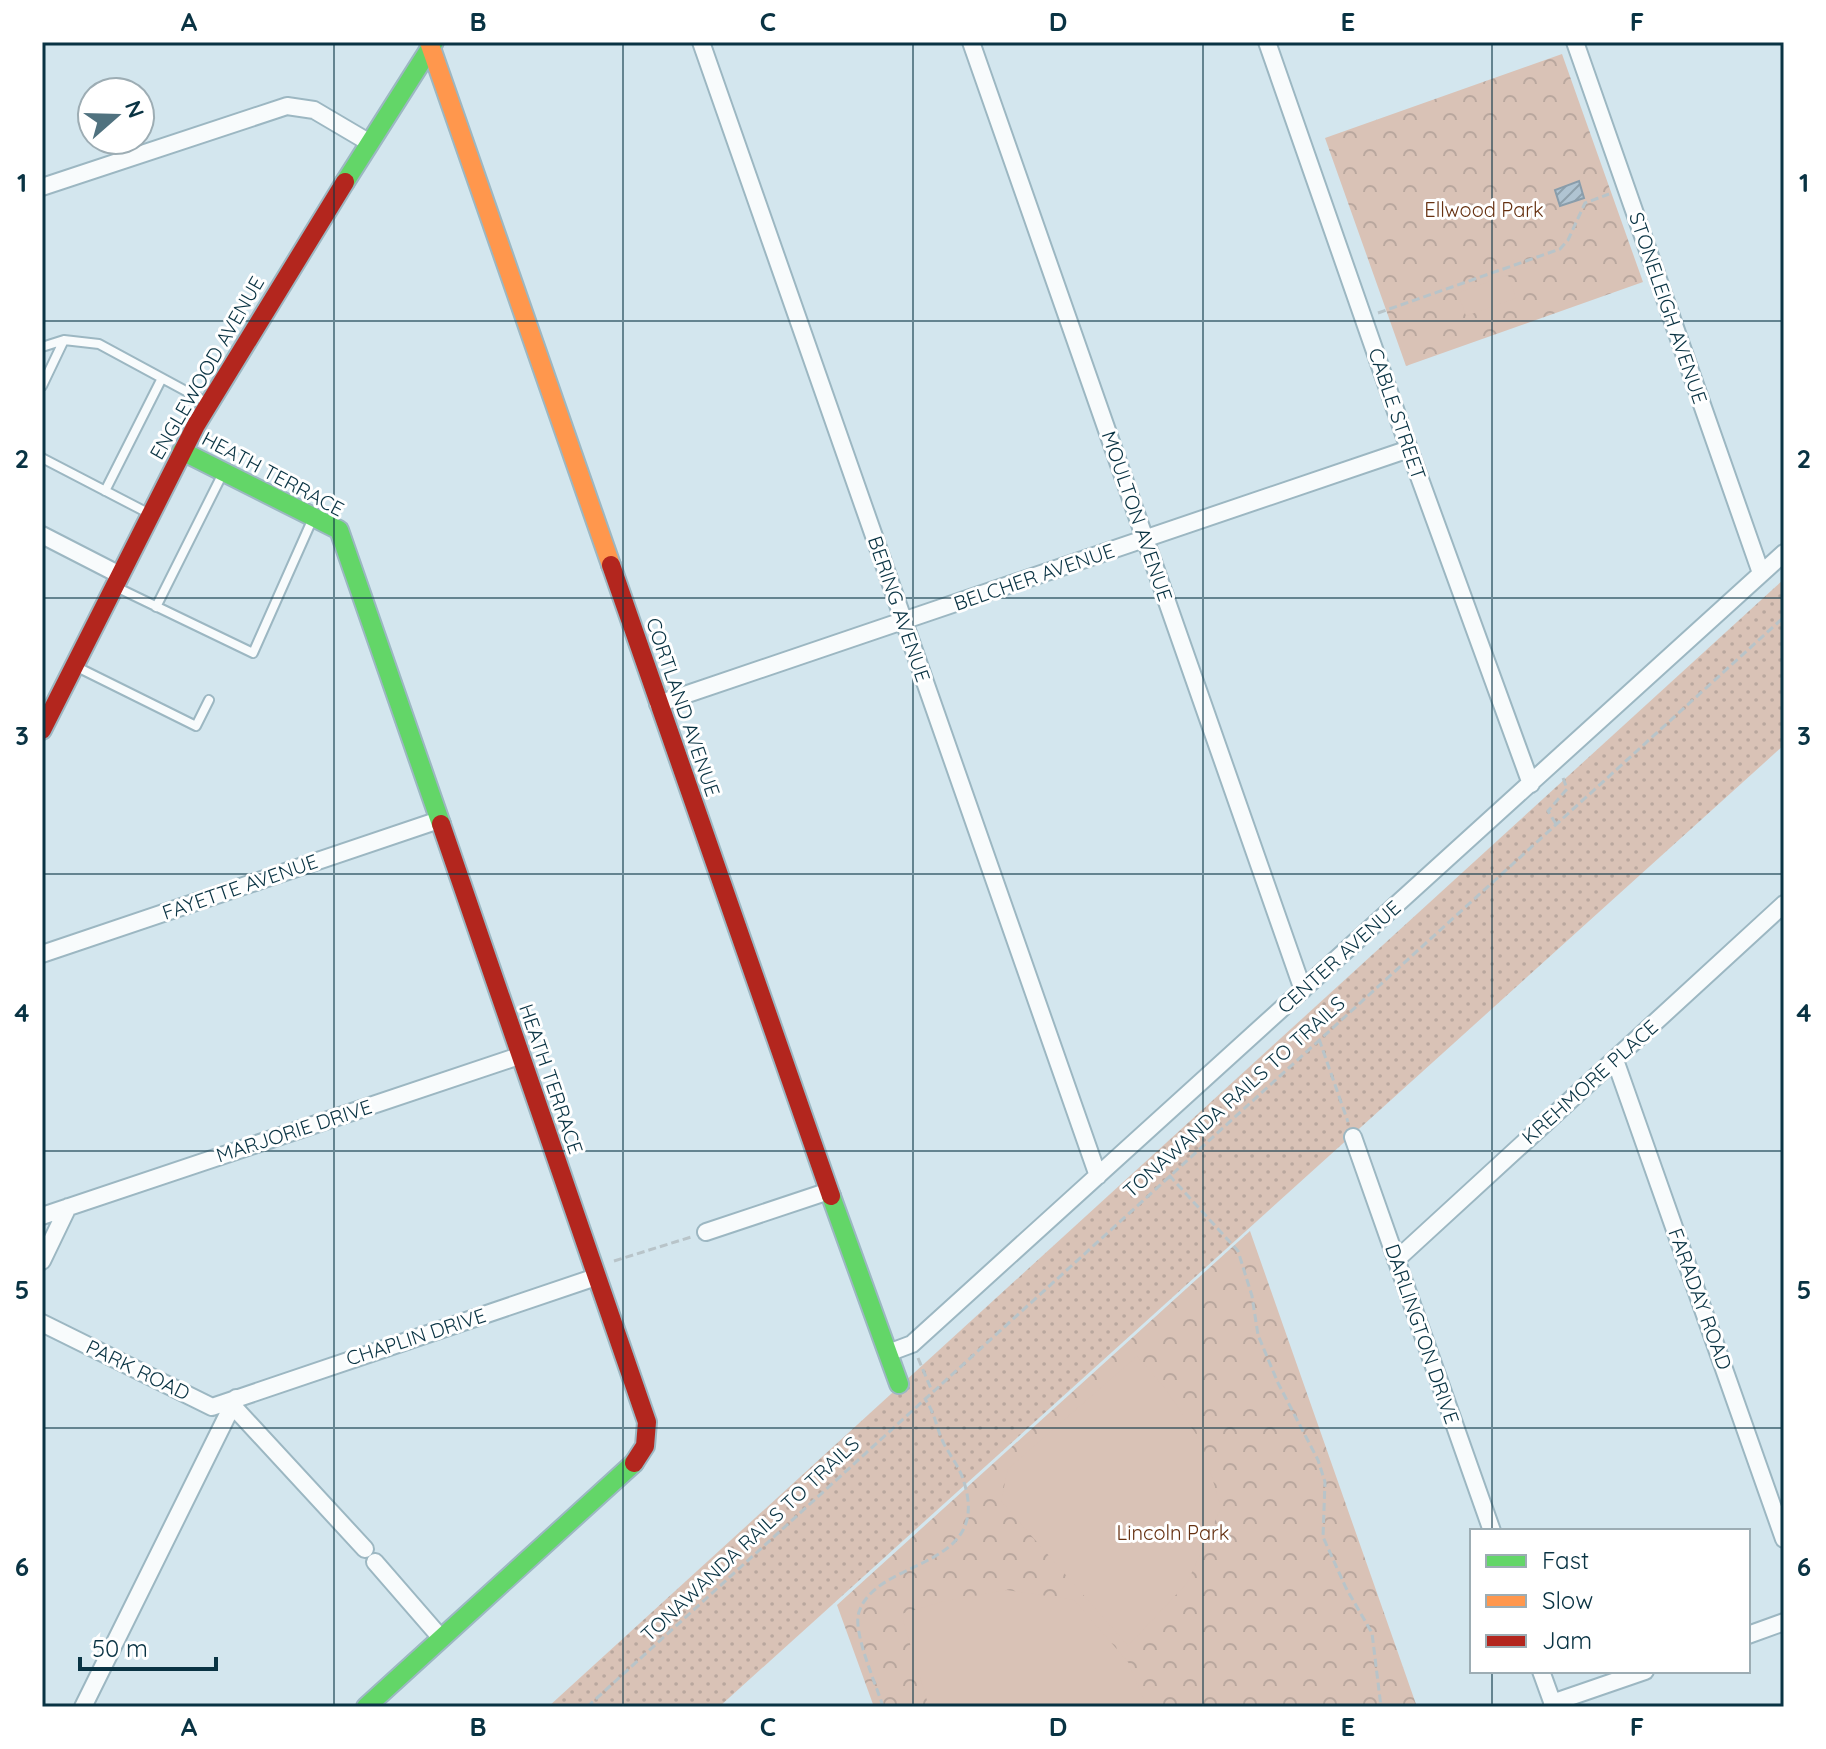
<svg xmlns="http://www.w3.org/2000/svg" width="1826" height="1749" viewBox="0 0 1826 1749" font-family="Quicksand,sans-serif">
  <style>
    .grass { fill: url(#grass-dots) }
    .park { fill: url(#park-crowns) }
    .pitch { fill: #d9c2b6 }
    .building { fill: url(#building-hatch); stroke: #899dab; stroke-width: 2 }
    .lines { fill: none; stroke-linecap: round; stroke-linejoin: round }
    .lane-casing { stroke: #9cb7c2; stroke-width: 12 }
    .street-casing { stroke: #9cb7c2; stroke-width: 20 }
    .fast-casing { stroke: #9cb7c2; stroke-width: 22 }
    .slow-casing { stroke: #9cb7c2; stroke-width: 22 }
    .jam-casing { stroke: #9cb7c2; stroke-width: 22 }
    .path { stroke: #b8c4c9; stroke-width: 3; stroke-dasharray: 8 4; stroke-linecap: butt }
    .lane { stroke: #f8fbfc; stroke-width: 8 }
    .street { stroke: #f8fbfc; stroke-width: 16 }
    .fast { stroke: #63d668; stroke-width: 18 }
    .slow { stroke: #ff974d; stroke-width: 18 }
    .jam { stroke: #b3261e; stroke-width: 18 }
    .grid { fill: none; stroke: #093343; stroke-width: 2; stroke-opacity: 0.55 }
    .labels { text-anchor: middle; stroke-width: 6; stroke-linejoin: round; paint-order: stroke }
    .park-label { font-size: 20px; fill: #663111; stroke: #fff }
    .street-label { font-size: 20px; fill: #093343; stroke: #fff }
    .neatline { fill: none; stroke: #093343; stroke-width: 3 }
    .grid-label { font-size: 26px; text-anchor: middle; font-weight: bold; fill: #093343 }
  </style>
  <defs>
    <pattern id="grass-dots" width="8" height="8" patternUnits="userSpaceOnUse" patternTransform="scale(2)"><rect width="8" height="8" fill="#d9c2b6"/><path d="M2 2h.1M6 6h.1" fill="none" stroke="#b9a79e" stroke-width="1.8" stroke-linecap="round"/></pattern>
    <pattern id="park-crowns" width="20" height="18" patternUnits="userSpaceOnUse" patternTransform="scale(2)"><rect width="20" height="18" fill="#d9c2b6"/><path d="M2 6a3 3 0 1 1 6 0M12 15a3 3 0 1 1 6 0" fill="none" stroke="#b9a79e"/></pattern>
    <pattern id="building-hatch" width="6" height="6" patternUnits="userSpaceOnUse" patternTransform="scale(2)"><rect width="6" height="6" fill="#b0c4d2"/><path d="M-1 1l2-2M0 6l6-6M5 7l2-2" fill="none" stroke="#8da0ac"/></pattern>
  </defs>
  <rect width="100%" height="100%" fill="#d3e6ee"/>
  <path class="grass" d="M1784 579V745L719 1707H548Z"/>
  <path class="park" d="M1562 54 1643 282 1406 366 1325 138Z
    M1250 1231 1417 1707H874L837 1605Z"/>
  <path class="pitch" d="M1508 275 1516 298 1466 316 1458 293Z
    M1137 1356 1164 1387 1202 1443 1221 1508 1187 1583 1128 1646 1001 1501 1008 1469Z
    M1007 1590 1074 1600 1128 1662 1147 1707H929L901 1614 941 1602Z"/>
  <path class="building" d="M1579 181 1584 198 1560 206 1555 190Z"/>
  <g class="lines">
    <defs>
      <path id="lane" d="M42 347 64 340
        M42 386 64 340 99 344 208 403
        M42 458 148 513
        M105 491 162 378
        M118 588 253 653 313 518
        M156 607 222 475
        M75 666 196 726 209 700"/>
      <path id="street" d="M701 42 1098 1176
        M971 42 1303 990
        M1267 42 1409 449 1531 784
        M1575 42 1761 573
        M42 187 287 106 314 110 370 143
        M42 535 120 575
        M658 704 1409 449
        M42 954 439 820
        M1615 1060 1784 1539
        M1353 1137 1492 1531
        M42 1216 519 1056
        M706 1232 829 1191
        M1396 1260 1784 904
        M42 1261 68 1207
        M42 1323 212 1407 596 1277
        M888 1353 912 1344 1784 553
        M232 1405 365 1549
        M375 1562 441 1638
        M1748 1635 1784 1622
        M1541 1671 1554 1707
        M1552 1703 1645 1671
        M83 1707 236 1398"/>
      <path id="fast" d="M345 182 434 42
        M182 451 339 530 441 824
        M831 1196 899 1384
        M366 1707 634 1463"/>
      <path id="slow" d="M429 42 611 565"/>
      <path id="jam" d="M611 565 831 1196
        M42 730 196 425 345 182
        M441 824 647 1422 645 1446 634 1463"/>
    </defs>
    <use href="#lane" class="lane-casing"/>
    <use href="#street" class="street-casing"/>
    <use href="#fast" class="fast-casing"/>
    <use href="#slow" class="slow-casing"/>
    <use href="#jam" class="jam-casing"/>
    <path class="path" d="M1378 313 1560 249 1568 240 1585 203 1609 194
      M1556 824 1548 811 1567 789 1562 775
      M1319 1039 1348 1122
      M1169 1175 1238 1251 1252 1296 1258 1335 1278 1383 1318 1460 1325 1482 1323 1537 1346 1588 1372 1633 1381 1707
      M614 1261 691 1237
      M918 1358 932 1391
      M587 1707 1784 617
      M883 1707C877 1686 852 1632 859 1612 877 1557 992 1571 964 1482 960 1468 951 1457 944 1444 936 1428 936 1415 925 1399"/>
    <use href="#lane" class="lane"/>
    <use href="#street" class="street"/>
    <use href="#fast" class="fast"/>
    <use href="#slow" class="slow"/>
    <use href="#jam" class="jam"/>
  </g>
  <path class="grid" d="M334 42V1707M623 42V1707M913 42V1707M1203 42V1707M1492 42V1531M42 321H1784M42 598H1784M42 874H1784M42 1151H1784M42 1428H1784M1492 1671V1707"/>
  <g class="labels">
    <g class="park-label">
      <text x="1484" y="217">Ellwood Park</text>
      <text x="1173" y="1540">Lincoln Park</text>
    </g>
    <g class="street-label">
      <text transform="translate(1668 308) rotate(71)" y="7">STONELEIGH AVENUE</text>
      <text transform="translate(207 368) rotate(-60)" y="7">ENGLEWOOD AVENUE</text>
      <text transform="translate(1397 414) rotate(71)" y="7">CABLE STREET</text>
      <text transform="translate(273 474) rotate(28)" y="7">HEATH TERRACE</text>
      <text transform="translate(1137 516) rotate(71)" y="7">MOULTON AVENUE</text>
      <text transform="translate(1034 577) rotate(-19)" y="7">BELCHER AVENUE</text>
      <text transform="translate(899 609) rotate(71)" y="7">BERING AVENUE</text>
      <text transform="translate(683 707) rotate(71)" y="7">CORTLAND AVENUE</text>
      <text transform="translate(240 887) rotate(-19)" y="7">FAYETTE AVENUE</text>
      <text transform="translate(1339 957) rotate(-42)" y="7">CENTER AVENUE</text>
      <text transform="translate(551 1079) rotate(71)" y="7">HEATH TERRACE</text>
      <text transform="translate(1590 1082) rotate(-42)" y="7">KREHMORE PLACE</text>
      <text transform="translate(1234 1097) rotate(-42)" y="7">TONAWANDA RAILS TO TRAILS</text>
      <text transform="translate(294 1131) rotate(-18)" y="7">MARJORIE DRIVE</text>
      <text transform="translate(1700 1299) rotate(70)" y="7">FARADAY ROAD</text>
      <text transform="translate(1422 1334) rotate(71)" y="7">DARLINGTON DRIVE</text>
      <text transform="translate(416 1337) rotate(-18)" y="7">CHAPLIN DRIVE</text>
      <text transform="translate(138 1370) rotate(26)" y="7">PARK ROAD</text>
      <text transform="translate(750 1539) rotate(-43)" y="7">TONAWANDA RAILS TO TRAILS</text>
    </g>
  </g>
  <rect width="1826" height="1749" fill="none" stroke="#ffffff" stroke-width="88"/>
  <rect x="1470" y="1529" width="280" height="144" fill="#ffffff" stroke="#9dadb4" stroke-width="2"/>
  <rect x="1486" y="1555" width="40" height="12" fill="#63d668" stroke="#9dadb4" stroke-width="2"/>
  <text x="1542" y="1569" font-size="24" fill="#093343">Fast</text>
  <rect x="1486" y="1595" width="40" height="12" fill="#ff974d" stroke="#9dadb4" stroke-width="2"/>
  <text x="1542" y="1609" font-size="24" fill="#093343">Slow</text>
  <rect x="1486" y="1635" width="40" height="12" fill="#b3261e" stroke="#9dadb4" stroke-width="2"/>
  <text x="1542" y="1649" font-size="24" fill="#093343">Jam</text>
  <g transform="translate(116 116) rotate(70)"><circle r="38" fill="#ffffff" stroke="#9dadb4" stroke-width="2"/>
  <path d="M0-6L14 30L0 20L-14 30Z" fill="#50727f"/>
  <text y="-12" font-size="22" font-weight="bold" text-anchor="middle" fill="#093343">N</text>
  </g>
  <path d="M80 1657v12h136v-12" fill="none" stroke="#093343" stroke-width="4"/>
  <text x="92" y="1657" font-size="24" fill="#093343" stroke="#ffffff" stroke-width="6" paint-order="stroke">50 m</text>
  <rect x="44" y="44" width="1738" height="1661" class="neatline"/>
  <g class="grid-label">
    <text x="189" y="31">A</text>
    <text x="478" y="31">B</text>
    <text x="768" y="31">C</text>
    <text x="1058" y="31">D</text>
    <text x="1348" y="31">E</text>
    <text x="1637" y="31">F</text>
    <text x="22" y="192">1</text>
    <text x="1804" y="192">1</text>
    <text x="22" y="468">2</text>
    <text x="1804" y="468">2</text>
    <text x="22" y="745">3</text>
    <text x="1804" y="745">3</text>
    <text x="22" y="1022">4</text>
    <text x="1804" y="1022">4</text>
    <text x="22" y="1299">5</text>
    <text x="1804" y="1299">5</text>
    <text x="22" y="1576">6</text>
    <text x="1804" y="1576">6</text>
    <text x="189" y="1736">A</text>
    <text x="478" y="1736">B</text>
    <text x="768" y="1736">C</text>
    <text x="1058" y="1736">D</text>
    <text x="1348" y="1736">E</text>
    <text x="1637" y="1736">F</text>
  </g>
</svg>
